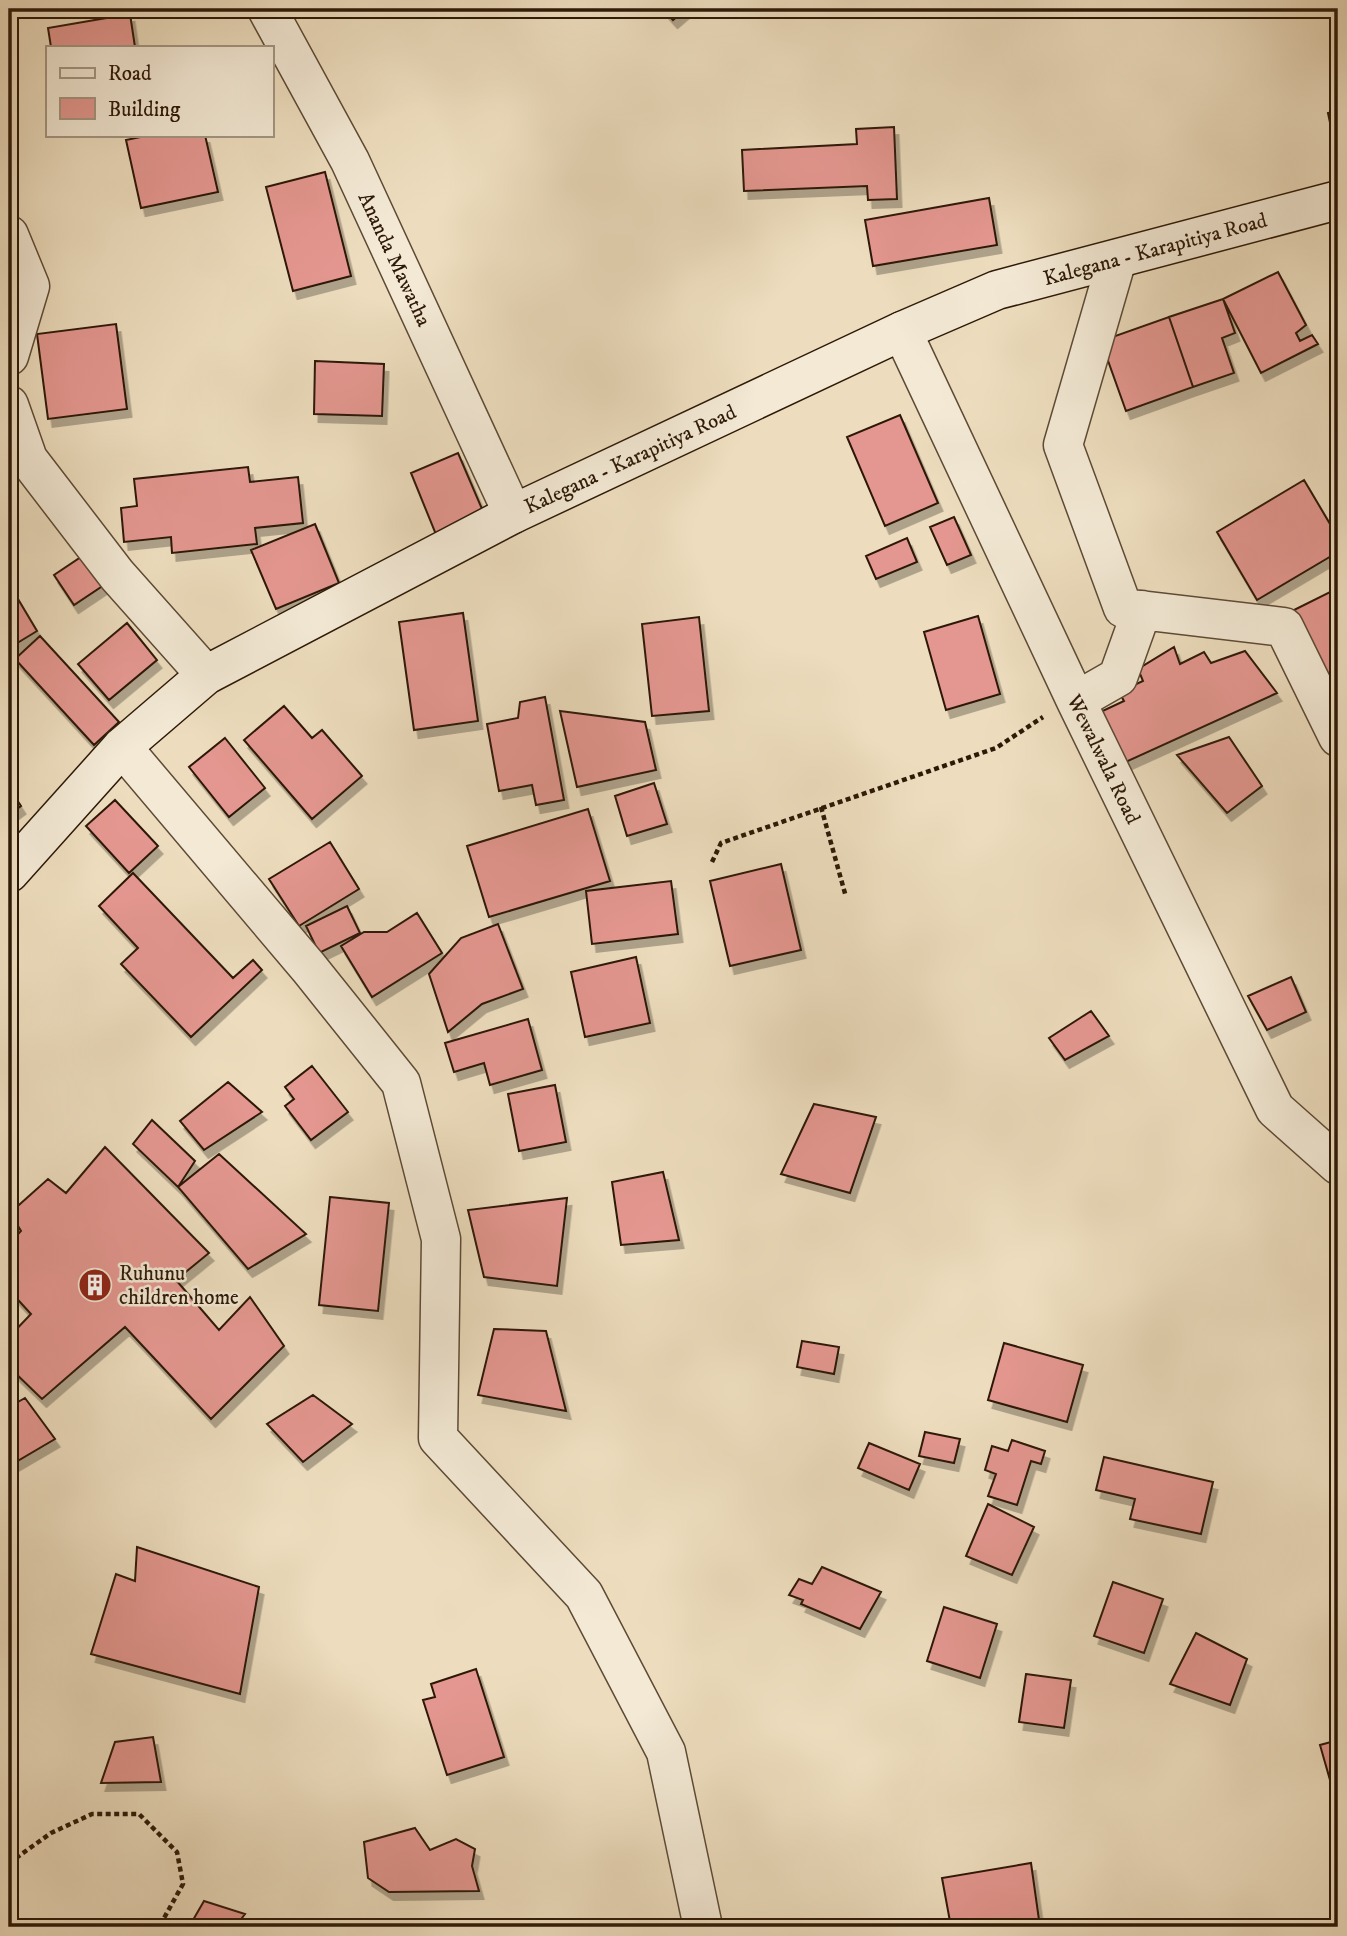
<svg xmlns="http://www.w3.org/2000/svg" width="1347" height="1936" viewBox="0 0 1347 1936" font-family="'IM FELL DW Pica',serif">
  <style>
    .building { fill: #e49790; stroke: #2d1907; stroke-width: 2; filter: url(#shadow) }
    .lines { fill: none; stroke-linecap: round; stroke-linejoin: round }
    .street-casing { stroke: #5d4a35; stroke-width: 41 }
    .secondary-casing { stroke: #2d1907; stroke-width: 41 }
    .path { stroke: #2d1907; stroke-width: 4.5; stroke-dasharray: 5 3.5; stroke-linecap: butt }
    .street { stroke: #f3e9d5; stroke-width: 38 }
    .secondary { stroke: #f3e9d5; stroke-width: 38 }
    .labels { text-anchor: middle; stroke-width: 5; stroke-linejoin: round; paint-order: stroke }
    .street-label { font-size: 21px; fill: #2d1907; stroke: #f3e9d5 }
    .poi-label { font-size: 21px; fill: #2d1907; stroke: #f3e9d5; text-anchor: start }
  </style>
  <defs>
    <filter id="shadow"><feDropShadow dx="4.5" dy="8" stdDeviation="0" flood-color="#0004"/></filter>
  </defs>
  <rect width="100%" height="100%" fill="#edddbe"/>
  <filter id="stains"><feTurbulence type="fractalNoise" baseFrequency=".00286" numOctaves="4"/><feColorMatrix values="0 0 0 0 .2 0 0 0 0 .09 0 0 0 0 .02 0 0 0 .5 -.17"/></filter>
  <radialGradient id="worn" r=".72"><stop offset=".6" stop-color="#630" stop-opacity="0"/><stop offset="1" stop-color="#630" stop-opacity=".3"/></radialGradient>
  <path class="building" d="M663 9H686L673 20Z
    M130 14 135 47H51L48 28Z
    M1338 111V161L1328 113Z
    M894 127 897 199 868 200 867 186 744 191 742 150 857 144 856 129Z
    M150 135H205L218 192 141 208 126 140Z
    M325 172 351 276 293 291 266 187Z
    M989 198 997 245 873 266 865 220Z
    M1278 272 1306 325 1296 333 1300 341 1312 335 1318 344 1261 373 1223 299Z
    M1223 299 1235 333 1222 338 1234 373 1193 387 1169 317Z
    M1169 317 1193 387 1126 411 1101 341Z
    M116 324 127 409 48 419 37 334Z
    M315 361 384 364 382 416 314 414Z
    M900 415 938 503 885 526 847 437Z
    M458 453 485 516 437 537 411 473Z
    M248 467 250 482 298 477 303 523 255 528 257 544 172 553 171 537 124 542 121 508 137 506 134 479Z
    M1304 480 1333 529 1338 526V552L1257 600 1217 532Z
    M954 517 971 555 947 565 930 527Z
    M315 524 339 583 276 609 251 550Z
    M907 538 917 562 876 579 866 556Z
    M87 553 107 583 74 605 54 575Z
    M1338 588V680L1327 686 1290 612Z
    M12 589 37 631 9 648V591Z
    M463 613 478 721 414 730 399 622Z
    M978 616 1000 694 946 710 924 632Z
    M699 617 709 711 652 716 642 624Z
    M127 623 157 660 109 700 78 664Z
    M40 636 119 722 94 745 15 659Z
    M1174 647 1180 664 1204 652 1211 663 1245 651 1277 693 1119 765 1094 715 1124 701 1119 692 1143 681 1138 669Z
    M545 697 564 800 536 805 532 785 499 791 487 724 518 718 520 702Z
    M284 706 312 738 322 730 362 776 312 819 244 740Z
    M560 711 645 722 656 770 577 787Z
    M1229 737 1262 786 1227 813 1177 755Z
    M225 738 265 788 229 817 189 767Z
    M654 783 667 824 627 836 615 796Z
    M9 788 21 806 9 815Z
    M115 800 158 846 129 873 86 826Z
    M588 809 610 881 489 917 467 846Z
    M330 842 359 889 299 926 269 879Z
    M781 864 801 950 730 966 710 881Z
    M133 873 233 978 253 960 262 970 191 1037 121 964 138 948 99 906Z
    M671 881 678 934 592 944 586 891Z
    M347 906 360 933 319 953 306 926Z
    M417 913 442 953 372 997 341 946 364 932H387Z
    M498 924 523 989 482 1004 448 1032 429 974 461 938Z
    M636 957 650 1023 585 1037 571 972Z
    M1291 977 1306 1012 1267 1030 1248 996Z
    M1091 1011 1109 1036 1065 1060 1049 1038Z
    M528 1019 542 1070 490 1085 484 1063 454 1072 445 1043Z
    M312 1066 348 1112 311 1140 285 1106 294 1099 285 1087Z
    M228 1082 262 1112 204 1150 180 1121Z
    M555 1085 566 1142 519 1151 508 1094Z
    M814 1104 876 1117 850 1193 781 1174Z
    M152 1120 195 1161 178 1187 133 1144Z
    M105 1147 209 1253 176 1280 219 1330 250 1297 284 1346 211 1419 125 1327 42 1399 9 1367V1337L31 1314 9 1290V1244L21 1231 10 1213 48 1179 66 1193Z
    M219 1154 306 1234 248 1269 178 1187Z
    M663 1172 679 1240 621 1245 612 1182Z
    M330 1197 389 1203 378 1311 319 1305Z
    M567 1198 557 1286 484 1277 468 1210Z
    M494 1329 546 1331 566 1411 478 1395Z
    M802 1341 839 1347 834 1374 797 1367Z
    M1004 1343 1083 1365 1067 1422 988 1400Z
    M313 1395 352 1424 303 1462 267 1424Z
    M25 1398 55 1439 9 1466V1407Z
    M925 1432 960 1439 954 1463 919 1456Z
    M1012 1440 1045 1451 1041 1464 1031 1461 1017 1505 988 1496 996 1474 985 1470 992 1446 1008 1451Z
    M869 1443 920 1464 909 1490 858 1468Z
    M1104 1457 1213 1482 1201 1534 1130 1519 1135 1499 1096 1490Z
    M988 1504 1034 1527 1012 1575 966 1556Z
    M137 1547 259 1587 240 1694 91 1654 116 1574 135 1581Z
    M822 1567 881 1592 860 1629 801 1604 803 1600 789 1595 799 1579 812 1584Z
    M1113 1582 1163 1599 1144 1653 1094 1636Z
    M944 1607 997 1624 980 1678 927 1661Z
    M1196 1633 1247 1659 1230 1705 1170 1684Z
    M476 1669 504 1757 447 1775 423 1700 435 1697 431 1684Z
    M1026 1674 1071 1680 1064 1728 1019 1722Z
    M153 1737 161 1782 101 1783 115 1742Z
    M1338 1740V1808L1320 1745Z
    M415 1828 430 1850 456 1839 475 1849 472 1866 479 1891 389 1892 368 1878 364 1842Z
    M1031 1863 1040 1927H951L942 1878Z
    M204 1901 245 1914 235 1927H189Z"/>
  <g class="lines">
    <defs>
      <path id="street" d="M267 9 350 161 513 514
        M9 235 30 286 9 356
        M1117 259 1063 445 1123 608 1284 627 1338 737
        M902 331 1076 701 1275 1109 1338 1165
        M9 405 28 459 117 575 206 675
        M1076 701 1118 677 1142 610
        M122 747 309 968 401 1083 441 1239 438 1438 584 1595 666 1752 703 1927"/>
      <path id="secondary" d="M9 873 122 747 206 675 513 514 902 331 997 290 1338 200"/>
    </defs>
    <use href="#street" class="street-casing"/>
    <use href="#secondary" class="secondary-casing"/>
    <path class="path" d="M821 807 846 897
      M712 862 721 843 996 748 1043 717
      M9 1863 51 1833 92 1814H139L177 1852 183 1884 159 1927"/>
    <use href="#street" class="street"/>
    <use href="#secondary" class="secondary"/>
  </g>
  <defs>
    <symbol id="building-disc" viewBox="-11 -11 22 22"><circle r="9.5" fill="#8f2418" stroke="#f3e9d5"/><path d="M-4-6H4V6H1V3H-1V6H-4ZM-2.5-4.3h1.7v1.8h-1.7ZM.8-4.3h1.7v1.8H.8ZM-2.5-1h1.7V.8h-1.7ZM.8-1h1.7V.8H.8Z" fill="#fff"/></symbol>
  </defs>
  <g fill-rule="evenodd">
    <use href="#building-disc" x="76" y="1266" width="38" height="38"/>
  </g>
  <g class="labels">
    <g class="street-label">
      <text transform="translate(1155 249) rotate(-15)" y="7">Kalegana - Karapitiya Road</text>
      <text transform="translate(395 259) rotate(65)" y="7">Ananda Mawatha</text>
      <text transform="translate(630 459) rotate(-25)" y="7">Kalegana - Karapitiya Road</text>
      <text transform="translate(1104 759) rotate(64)" y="7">Wewalwala Road</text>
    </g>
    <g class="poi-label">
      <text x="119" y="1280">Ruhunu<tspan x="119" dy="24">children home</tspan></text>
    </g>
  </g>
  <rect width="1347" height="1936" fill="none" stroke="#edddbe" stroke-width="35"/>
  <rect x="10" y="10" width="1326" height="1915" fill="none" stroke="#2d1907" stroke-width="3.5"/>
  <rect x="18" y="18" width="1312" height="1901" fill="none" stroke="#2d1907" stroke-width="2"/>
  <rect x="46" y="46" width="228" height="91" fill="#f3e9d5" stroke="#a49683" stroke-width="2"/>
  <rect x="60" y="68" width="35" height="10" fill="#f3e9d5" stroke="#a49683" stroke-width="2"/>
  <text x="108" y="80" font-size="21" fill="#2d1907">Road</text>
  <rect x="60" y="98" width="35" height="21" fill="#e49790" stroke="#a49683" stroke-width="2"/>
  <text x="108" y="116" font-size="21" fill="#2d1907">Building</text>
  <rect width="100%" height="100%" filter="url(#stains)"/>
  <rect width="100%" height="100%" fill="url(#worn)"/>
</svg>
